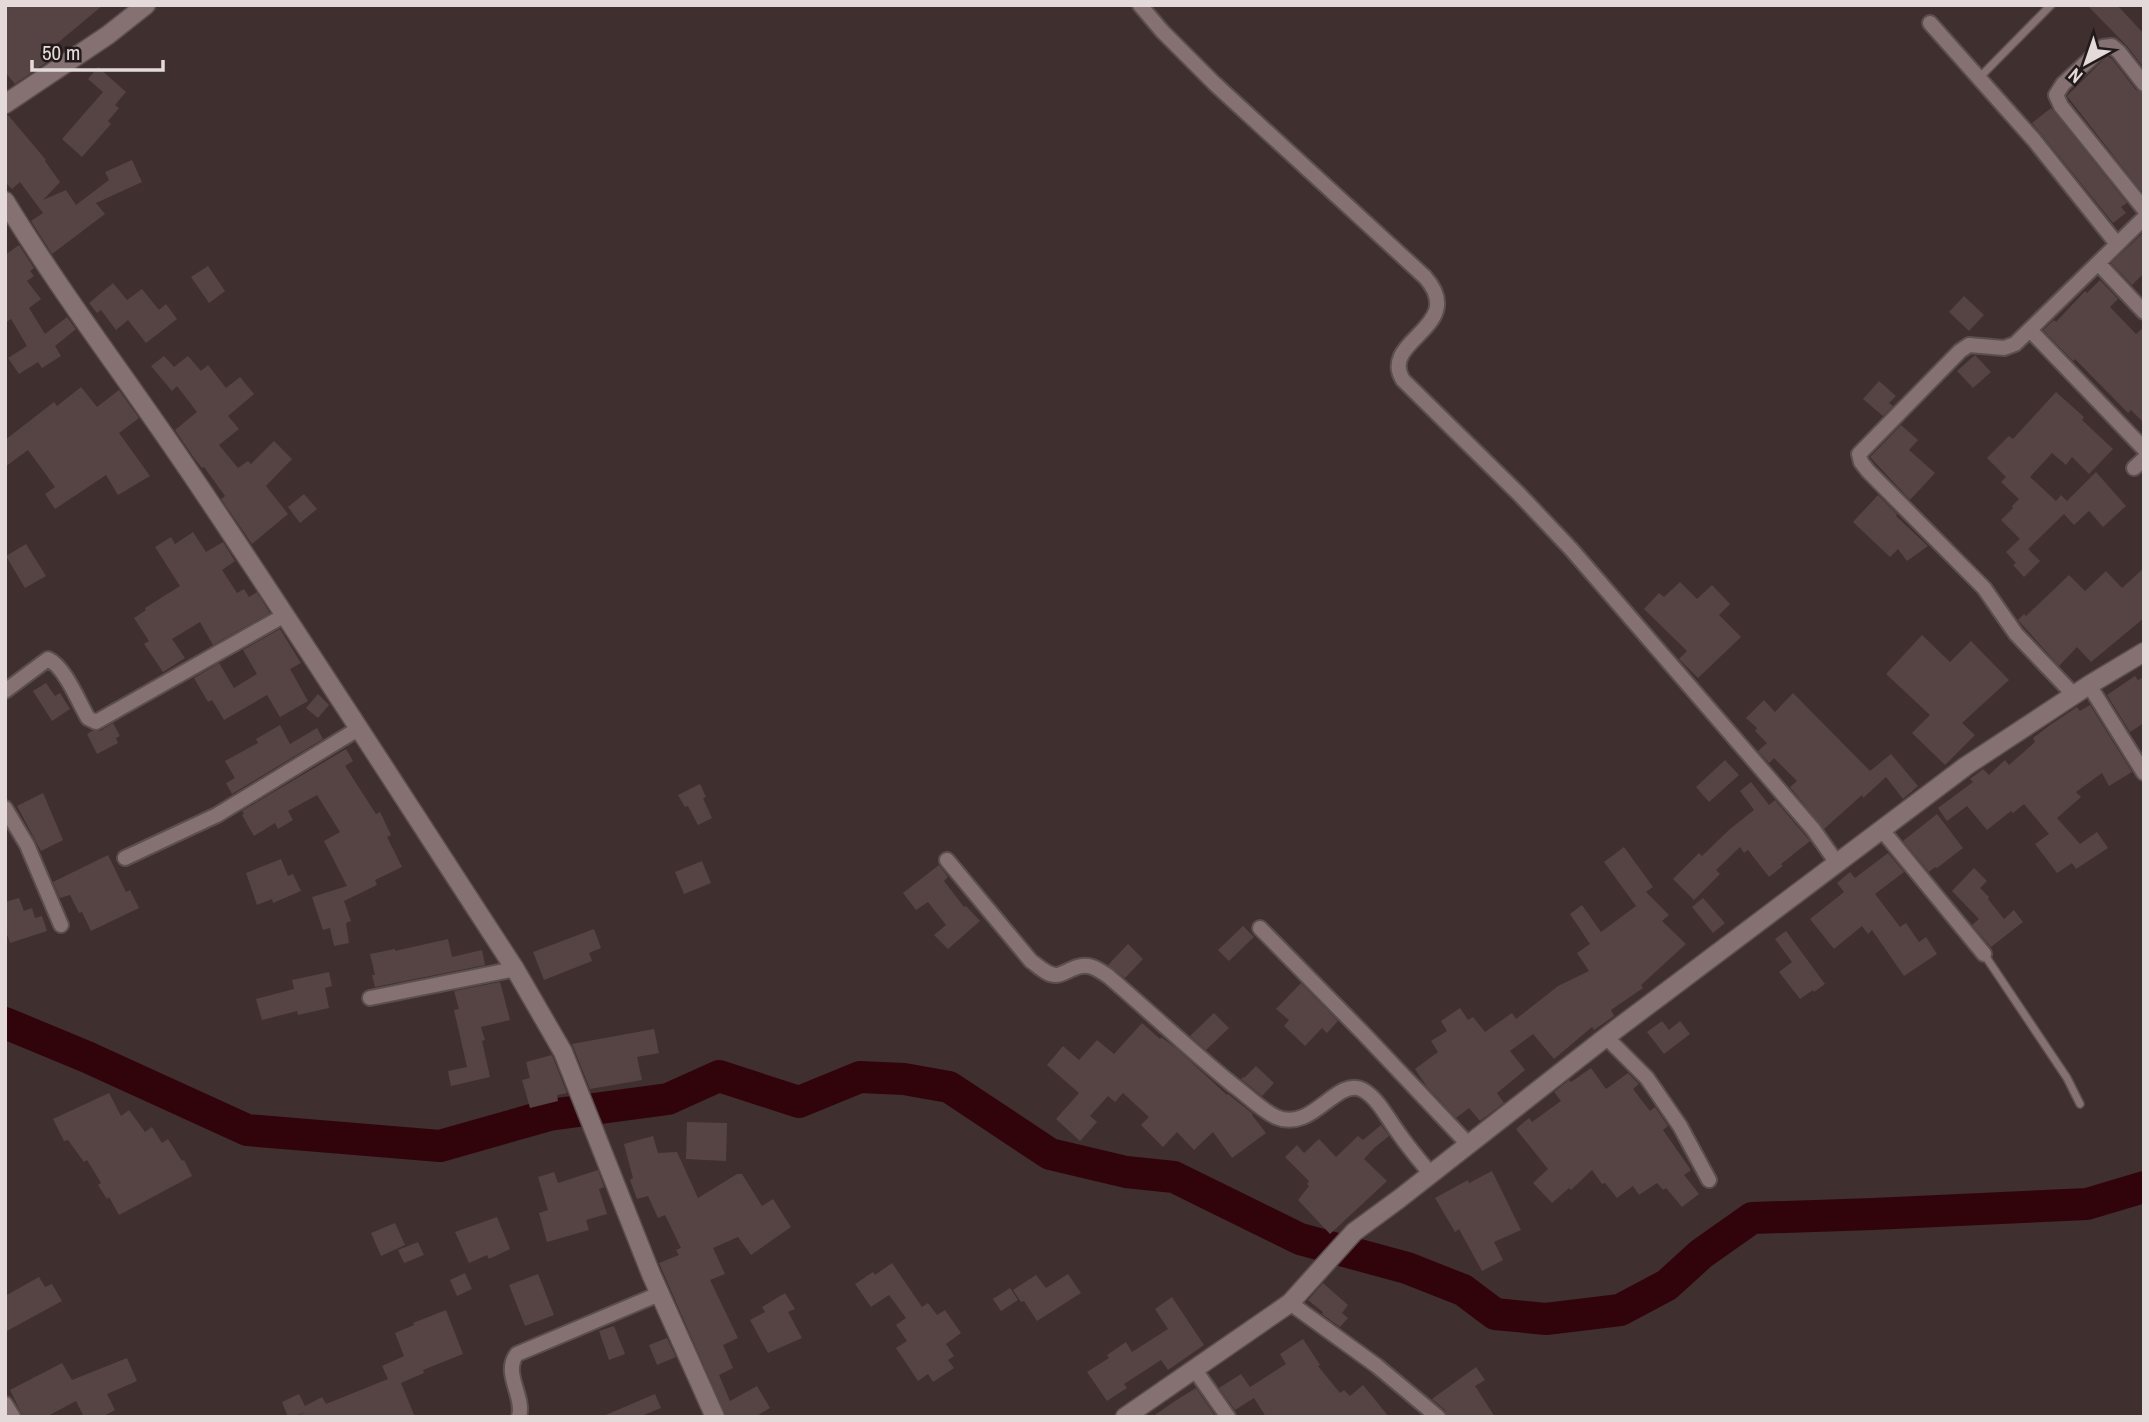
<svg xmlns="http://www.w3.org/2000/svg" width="2149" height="1422" viewBox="0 0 2149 1422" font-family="'Archivo Narrow',sans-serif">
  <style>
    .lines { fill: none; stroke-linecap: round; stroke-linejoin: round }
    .river { stroke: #31040c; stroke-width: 32 }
    .building { fill: #564444 }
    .lane-casing { stroke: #5b4e4e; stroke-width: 10 }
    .street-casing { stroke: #5b4e4e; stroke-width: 18 }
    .secondary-casing { stroke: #5b4e4e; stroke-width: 21 }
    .lane { stroke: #857172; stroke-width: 7 }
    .street { stroke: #857172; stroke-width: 14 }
    .secondary { stroke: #857172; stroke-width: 18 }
  </style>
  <rect width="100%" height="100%" fill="#402f2f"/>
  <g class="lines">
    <path class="river" d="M5 1023 87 1057 247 1130 440 1146 549 1115 668 1099 719 1076 799 1102 860 1077 904 1079 949 1087 1050 1154 1126 1172 1174 1177 1300 1239 1407 1268 1463 1290 1495 1314 1546 1319 1620 1310 1667 1285 1701 1254 1752 1218 1873 1214 2087 1204 2144 1187"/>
  </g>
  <path class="building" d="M5 5H103L47 52 53 58 15 84 5 72Z
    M2087 5H2117L2144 34V68L2127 46Z
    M2107 56 2112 59 2136 90 2144 93V189L2141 191 2067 96Z
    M98 67 126 92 115 105 119 108 108 121 111 124 82 157 62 139 103 92 88 79Z
    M2051 108 2127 203 2121 207 2126 213 2113 223 2032 123Z
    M5 115H8L46 160 45 161 60 182 43 200 66 190 76 205 109 180 105 172 132 160 142 182 96 203 105 214 52 254 31 221 43 213 20 182 12 189 5 182Z
    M2144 232V273L2132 285 2111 263Z
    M19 245 34 268 30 271 34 276 27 281 41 299 29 308 45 334 67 317 76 329 55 346 61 356 42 368 38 362 19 374 8 358 27 346 11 319 5 323V255Z
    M208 266 225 291 209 303 191 277Z
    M2100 280 2118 299 2110 307 2136 334 2144 327V423L2131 410 2128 413 2075 359 2073 361 2043 330 2054 320 2056 322 2085 291 2087 293Z
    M113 283 127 300 142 289 159 310 166 304 177 319 146 343 128 320 116 330 101 310 97 313 89 303Z
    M1964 296 1984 315 1969 331 1949 312Z
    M1975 355 1991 372 1973 388 1957 371Z
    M164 356 174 367 188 356 201 371 208 365 226 388 240 377 254 394 228 416 239 429 219 445 238 468 248 461 251 464 274 441 292 459 266 486 288 514 252 544 221 499 225 496 204 467 202 468 194 458 175 430 197 412 177 386 172 391 151 366Z
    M1879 381 1896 396 1889 403 1893 406 1883 416 1863 399Z
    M81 387 97 407 119 390 139 418 119 433 150 476 118 495 106 475 55 509 45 494 55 487 28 450 5 467V440L54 402 57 406Z
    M2056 392 2084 417 2082 420 2113 449 2089 474 2072 457 2066 465 2052 453 2030 477 2056 501 2061 495 2067 501 2096 472 2126 506 2103 527 2089 511 2074 525 2064 514 2028 549 2040 561 2024 577 2013 565 2016 563 2006 552 2020 539 2001 520 2013 508 2012 506 2019 499 2001 482 2006 477 1987 458 2009 436 2013 439Z
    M1901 425 1918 440 1909 450 1935 473 1910 500 1870 457Z
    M304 494 317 509 300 523 288 507Z
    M1878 495 1897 514 1896 516 1928 546 1907 561 1898 549 1890 557 1853 522Z
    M193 532 206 552 223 542 235 561 222 570 237 593 244 589 249 597 257 592 270 613 213 645 200 622 172 639 185 658 163 672 144 644 149 641 134 618 146 610 145 608 180 586 155 547 171 537 175 544Z
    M26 544 46 576 25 588 6 556Z
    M2144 568V618L2091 662 2077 647 2059 666 2018 620 2024 614 2026 616 2069 575 2085 591 2106 571 2122 588Z
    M1680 582 1697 599 1712 585 1730 604 1719 615 1741 637 1698 678 1679 659 1687 651 1644 609 1659 593 1664 597Z
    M280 629 301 663 290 669 308 701 280 717 267 695 224 720 212 700 208 702 194 678 219 663 234 688 257 674 243 650Z
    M1922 635 1950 662 1971 641 2009 680 1962 723 1975 735 1945 765 1912 733 1930 715 1886 674Z
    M2135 676 2138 680 2144 677V723L2130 732 2107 695Z
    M46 683 55 696 60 693 70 709 52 721 33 691Z
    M1793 693 1870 771 1891 754 1918 786 1903 799 1886 777 1863 798 1862 795 1824 829 1790 787 1797 781 1774 758 1769 763 1758 751 1767 743 1755 731 1757 728 1746 718 1764 700 1775 712Z
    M318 694 329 705 318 718 306 708Z
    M2090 705 2132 772 2109 786 2102 773 2076 792 2081 797 2057 818 2080 844 2097 832 2108 848 2076 869 2072 863 2057 873 2035 844 2049 834 2024 804 2013 813 2011 811 1987 830 1967 806 1947 821 1938 808 1973 782 1970 779 1983 769 1989 775 2005 760 2009 765 2035 742 2033 738 2050 725 2077 707 2080 711Z
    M113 723 120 736 116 738 118 743 97 754 87 734 92 731H100Z
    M280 725 290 744 317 728 323 739 232 794 226 783 235 778 225 761 258 743 256 739Z
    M346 749 353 761 345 766 376 814 380 812 391 835 387 837 402 867 375 880 377 885 344 901 351 921 346 923 349 943 334 946 330 928 323 930 312 897 347 886 324 841 340 832 317 795 288 811 293 820 278 829 275 823 254 836 242 815 244 814 242 811Z
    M1725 760 1739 775 1709 802 1696 787Z
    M1751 782 1769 805 1775 800 1810 841 1781 864 1783 866 1769 877 1748 850 1744 853 1740 847 1716 870 1720 874 1694 900 1673 879 1699 853 1702 856 1730 829 1754 810 1740 791Z
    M700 784 706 797 703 798 712 818 698 825 688 806 685 807 678 795Z
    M43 793 63 840 41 851 17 806Z
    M1937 814 1963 848 1937 868 1935 867 1929 872 1903 841Z
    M1624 847 1653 887 1646 892 1669 915 1662 921 1686 944 1641 985 1643 988 1611 1010 1614 1016 1594 1030 1592 1027 1554 1059 1533 1034 1510 1051 1525 1070 1497 1093 1504 1103 1480 1121 1469 1108 1456 1118 1427 1087 1415 1069 1438 1052 1431 1041 1447 1031 1441 1021 1460 1008 1468 1020 1473 1017 1485 1032 1512 1013 1516 1019 1558 986 1589 971 1577 953 1590 944 1570 914 1582 905 1601 932 1636 906 1604 862Z
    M1888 853 1904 872 1875 894 1900 927 1906 923 1919 942 1926 937 1937 954 1904 976 1872 930 1868 934 1862 926 1834 949 1810 919 1844 892 1837 883 1850 872 1855 878Z
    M108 855 126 892 130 890 139 908 91 931 82 912 79 913 70 895 60 898 53 882Z
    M281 859 288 876 293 874 301 891 273 903 272 899 257 905 246 873Z
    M702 861 711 883 684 894 675 872Z
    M939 865 948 877 944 881 964 907 966 906 980 921 948 949 934 935 946 925 928 902 916 910 903 893Z
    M1974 868 1987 881 1980 888 1989 897 1988 899 2004 919 2014 910 2023 922 1991 947 1972 925 1979 919 1952 891Z
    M19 898 24 911 32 908 35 918 42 916 47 931 10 943 5 929V902Z
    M1703 898 1725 923 1713 933 1692 907Z
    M1243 926 1254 937 1229 961 1218 950Z
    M594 929 601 948 589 953 592 961 544 980 533 952Z
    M1786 931 1825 984 1814 992 1813 990 1800 999 1779 972 1792 962 1775 939Z
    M448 939 452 957 482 950 485 965 375 987 372 975H375L370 954 395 949V951Z
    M1128 944 1143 959 1125 978 1108 965Z
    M329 972 332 986 325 988 329 1008 298 1015 297 1011 262 1020 256 999 294 989 292 980Z
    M500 982 510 1020 481 1027 485 1040 482 1041 490 1077 451 1086 448 1071 467 1067 454 1010 459 1009 454 991Z
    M1301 983 1338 1021 1327 1033 1322 1028 1305 1046 1284 1026 1289 1020 1276 1009Z
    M1214 1013 1229 1028 1206 1050 1190 1036Z
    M1662 1021 1669 1030 1680 1021 1690 1034 1664 1054 1647 1032Z
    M1142 1023 1160 1039 1161 1037 1177 1049 1227 1095 1228 1094 1253 1114 1252 1115 1266 1133 1232 1158 1213 1132 1194 1150 1177 1132 1163 1147 1141 1125 1149 1117 1123 1093 1115 1102 1108 1096 1090 1116 1097 1122 1080 1141 1056 1119 1079 1093 1047 1065 1063 1046 1079 1060 1097 1040 1114 1054Z
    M654 1029 659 1053 637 1057 642 1080 590 1089 572 1044Z
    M552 1055 567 1093 557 1095 558 1101 530 1108 522 1080 530 1078 526 1062Z
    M1256 1066 1274 1083 1262 1096 1241 1079 1243 1077 1244 1078Z
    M1591 1068 1606 1089 1628 1073 1639 1084 1633 1089 1650 1111 1655 1107 1668 1126 1663 1130 1691 1170 1684 1175 1699 1194 1682 1207 1666 1188 1663 1190 1657 1183 1639 1195 1633 1186 1617 1198 1605 1183 1602 1184 1592 1170 1571 1190 1569 1188 1552 1203 1533 1183 1548 1169 1516 1129 1529 1118 1532 1122 1561 1101 1554 1092 1569 1080 1571 1082Z
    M109 1093 121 1116 129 1110 145 1132 152 1127 162 1143 168 1139 182 1161 184 1160 192 1176 119 1215 109 1197 107 1199 98 1185 101 1183 87 1160 84 1162 68 1140 64 1141 53 1119Z
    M687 1122 727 1123 726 1161 686 1159Z
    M1381 1125 1389 1136 1374 1148 1364 1159 1387 1181 1330 1234 1298 1200 1309 1186 1307 1184 1309 1181 1285 1157 1297 1145 1304 1153 1319 1139 1336 1157 1358 1136 1363 1140Z
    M653 1136 658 1153 677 1152 698 1198 737 1174H742L762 1206 773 1199 791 1227 751 1255 738 1237 713 1248 725 1274 710 1280 738 1338 723 1345 733 1368 719 1375 730 1401 757 1386 770 1408 755 1417H726L659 1263 679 1255 676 1250 681 1248 665 1215 658 1218 648 1196 637 1199 630 1180 633 1178 624 1144Z
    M598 1170 604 1187 599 1189 607 1214 586 1220 589 1230 547 1242 539 1213 548 1210 538 1177 554 1172 558 1183Z
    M1492 1171 1521 1230 1494 1242 1503 1260 1482 1271 1459 1229 1455 1232 1435 1198 1468 1180 1469 1183Z
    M497 1217 510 1249 489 1259 487 1255 469 1263 455 1232Z
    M395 1223 405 1245 381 1256 371 1233Z
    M418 1242 424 1255 404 1263 398 1250Z
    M892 1263 922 1307 928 1303 937 1315 945 1310 961 1333 946 1344 954 1356 948 1360 954 1368 933 1382 928 1374 918 1381 896 1348 907 1341 896 1325 906 1318 889 1295 871 1307 855 1284 873 1272 875 1275Z
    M465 1273 472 1289 457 1296 450 1280Z
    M538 1274 554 1315 525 1326 509 1285Z
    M1068 1274 1081 1293 1037 1321 1024 1301 1021 1302 1013 1290 1036 1275 1046 1288Z
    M39 1277 45 1287 52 1284 62 1301 5 1332V1296Z
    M1323 1283 1348 1305 1342 1313 1348 1318 1340 1327 1322 1314 1323 1312 1308 1300Z
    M1010 1288 1018 1300 1001 1311 993 1299Z
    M785 1293 795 1309 788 1312 802 1338 768 1353 750 1320 765 1312 762 1307Z
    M1172 1297 1204 1345 1168 1370 1161 1360 1124 1384 1127 1388 1107 1401 1087 1372 1109 1358 1107 1355 1126 1342 1132 1352 1168 1329 1155 1309Z
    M446 1310 463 1354 423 1370 424 1373 401 1383 415 1417H297L305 1412 294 1417H288L282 1402 299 1394 305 1406 322 1397 326 1404 388 1379 382 1366 404 1356 395 1333 414 1325 413 1323Z
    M614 1326 625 1354 609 1360 599 1331Z
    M667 1338 676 1357 657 1365 649 1345Z
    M1303 1339 1320 1365 1318 1366 1340 1393 1344 1390 1350 1396 1363 1385 1389 1417H1266L1254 1398 1235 1410 1219 1388 1241 1374 1250 1387 1286 1364 1280 1354Z
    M127 1358 137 1381 107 1394 115 1410 102 1417H84L76 1401 46 1417H23L10 1390 62 1363 72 1380Z
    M1476 1367 1485 1380 1475 1386 1495 1417H1447L1445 1410 1432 1399Z
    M1196 1388 1216 1417H1152L1175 1401Z
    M655 1394 661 1408 639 1417H601Z"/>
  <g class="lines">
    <defs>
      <path id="lane" d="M1979 78 2051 5
        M1984 954 2067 1078 2080 1104"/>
      <path id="street" d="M1140 5 1162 31 1215 84 1425 277C1469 327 1378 340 1403 380L1519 494 1571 549 1813 829 1837 863
        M1930 23 2034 140 2117 244
        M2144 84 2119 52 2112 46 2103 47 2063 84 2056 95 2061 106 2144 209
        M2144 218 2098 263 2144 312
        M2030 330 2144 449
        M2134 468 2144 459
        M2089 685 2144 773
        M5 691 48 659C65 667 78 701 88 718L96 722 285 615
        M2074 695 2016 634 1984 588 1868 471 1861 462 1859 454 1960 351 1969 345 2004 348 2015 344 2098 263
        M5 808 27 845 61 925
        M1882 830 1984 954
        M125 858 217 815 358 729
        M947 860 1031 961C1038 966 1047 975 1056 975 1061 975 1067 971 1072 969 1087 962 1095 967 1108 976 1150 1012 1190 1050 1233 1085 1247 1095 1261 1110 1276 1117 1313 1133 1336 1076 1363 1090 1379 1099 1389 1121 1400 1135 1409 1148 1420 1161 1430 1173
        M1260 928 1364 1034 1468 1144
        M370 998 515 969
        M1606 1037 1647 1078 1680 1126 1709 1180
        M1290 1303 1377 1366 1438 1417
        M1195 1370 1228 1417
        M5 1404 13 1417
        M519 1417C525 1396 502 1373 517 1354L659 1294"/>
      <path id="secondary" d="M5 104 108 35 146 5
        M5 201C61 293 127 379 187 468 299 633 406 802 515 969L563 1052 651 1274 715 1417
        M1125 1417 1290 1303 1354 1232 1399 1199 1606 1037 1966 766 2089 685 2144 652"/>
    </defs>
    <use href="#lane" class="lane-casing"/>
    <use href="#street" class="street-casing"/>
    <use href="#secondary" class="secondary-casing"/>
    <use href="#lane" class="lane"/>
    <use href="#street" class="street"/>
    <use href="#secondary" class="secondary"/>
  </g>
  <rect width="2149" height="1422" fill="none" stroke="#e5dada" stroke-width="14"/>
  <g transform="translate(2086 63) rotate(220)" stroke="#21191a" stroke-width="5" paint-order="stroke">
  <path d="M0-5L12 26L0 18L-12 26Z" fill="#e5dada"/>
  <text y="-10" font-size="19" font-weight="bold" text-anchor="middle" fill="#e5dada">N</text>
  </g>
  <path d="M32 60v10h131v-10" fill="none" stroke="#e5dada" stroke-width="3.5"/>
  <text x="42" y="60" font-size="21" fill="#e5dada" stroke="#21191a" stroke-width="5" paint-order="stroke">50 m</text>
</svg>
